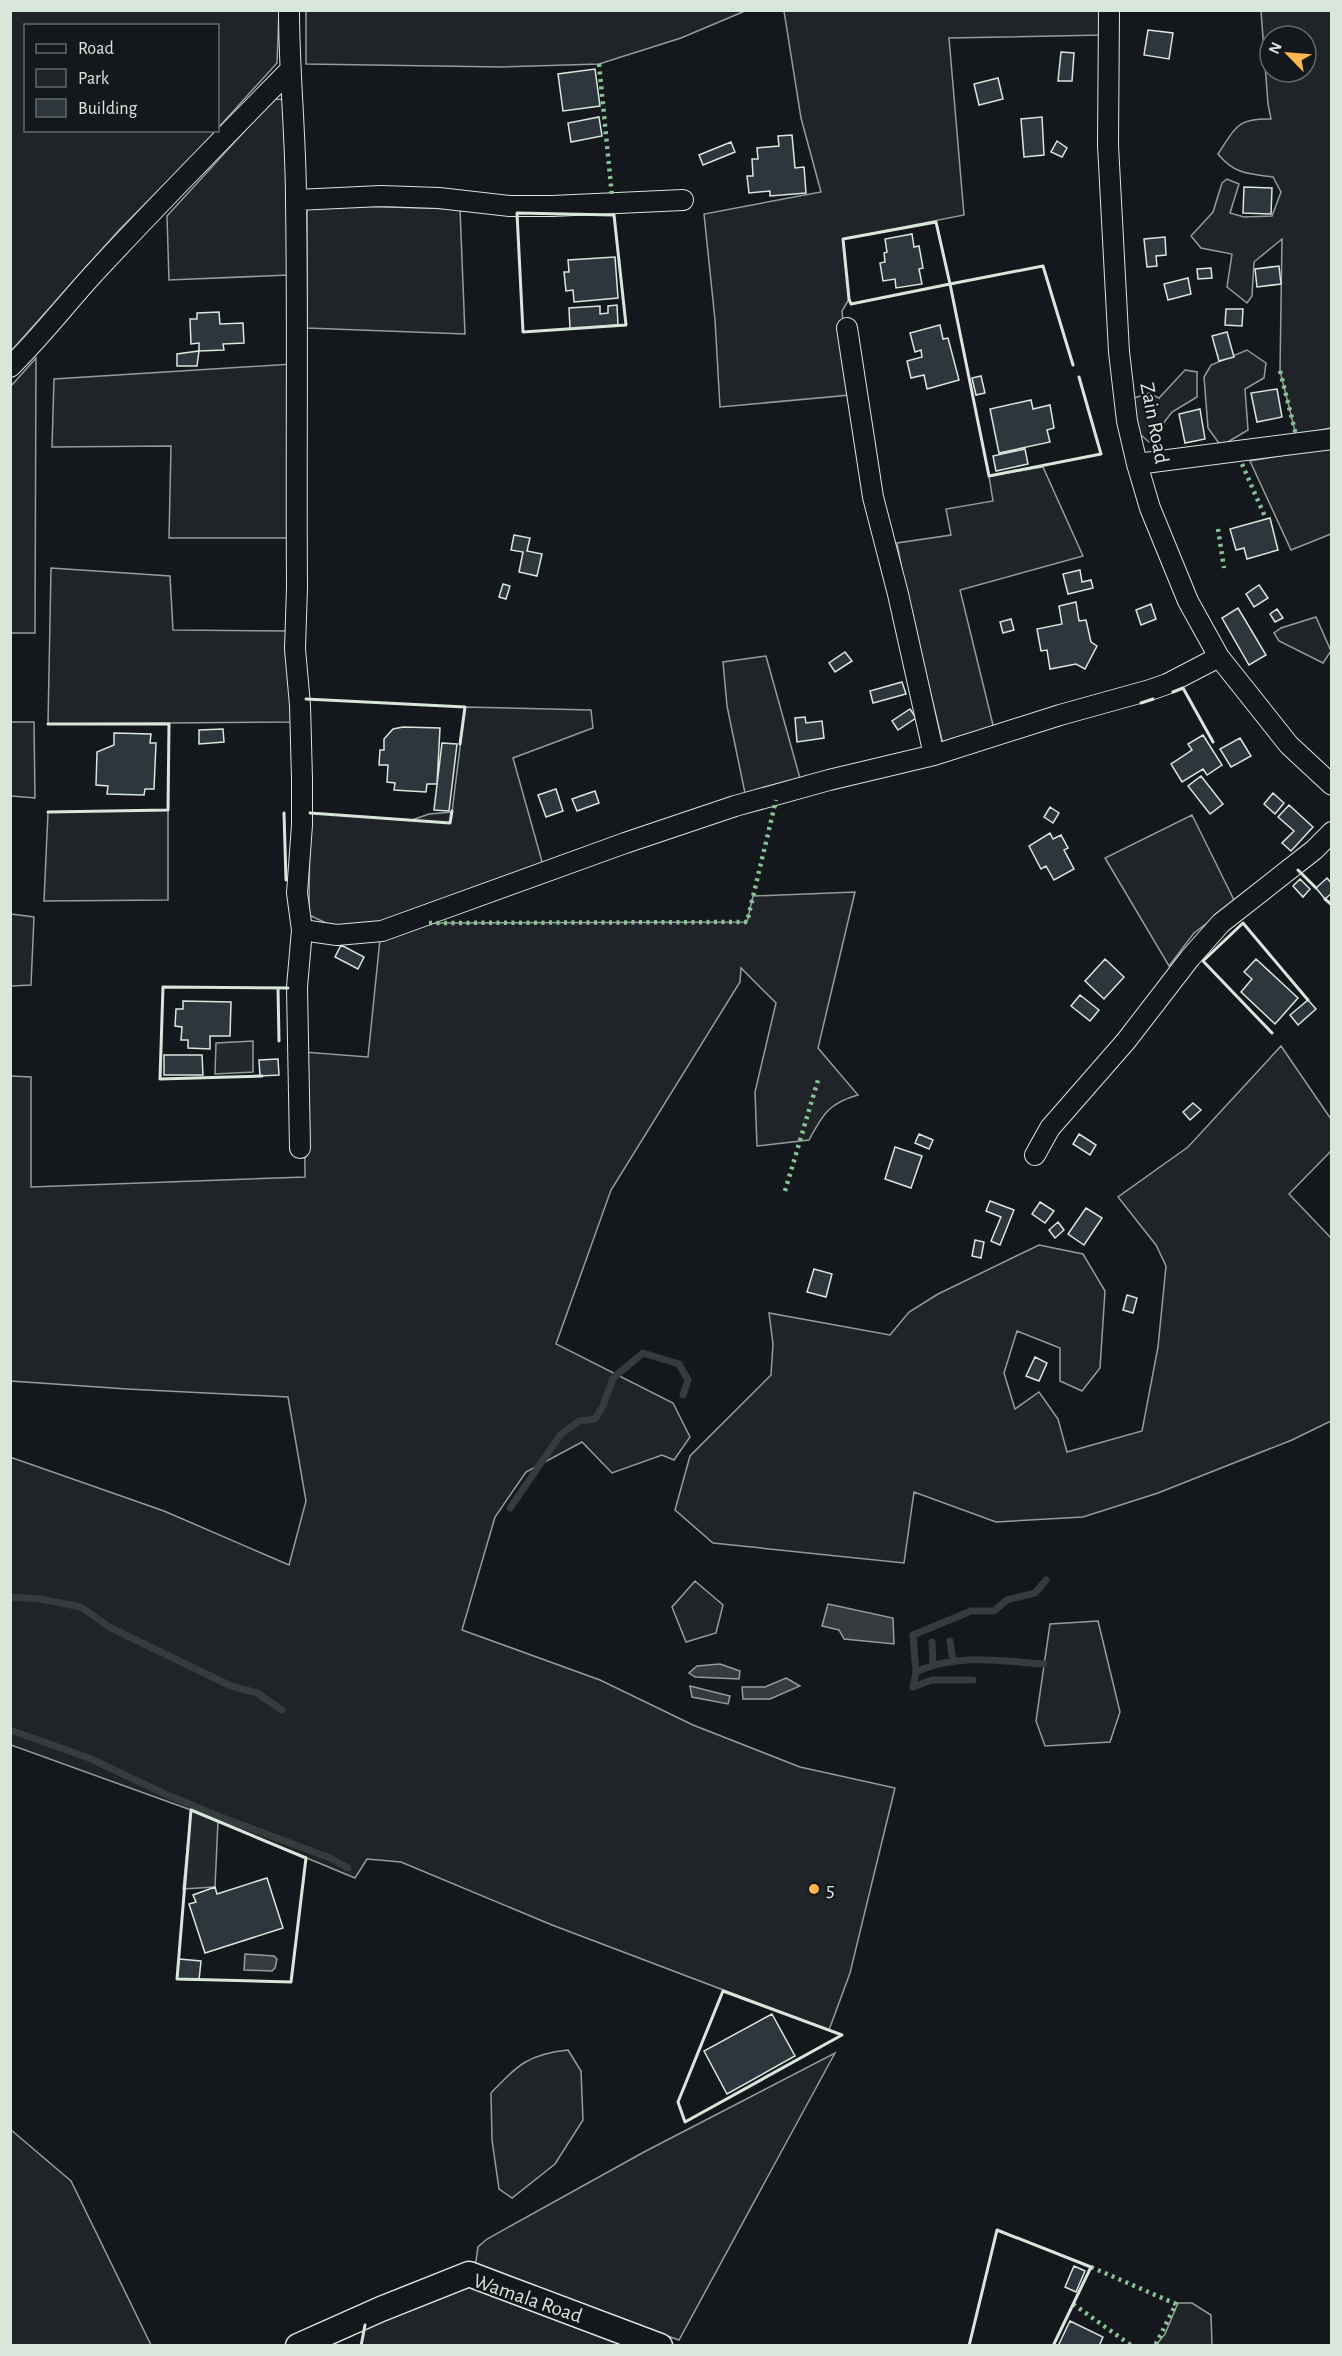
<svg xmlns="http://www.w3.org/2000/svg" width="1342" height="2356" viewBox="0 0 1342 2356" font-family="'Alegreya Sans',sans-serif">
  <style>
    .green { fill: #202428; stroke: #939e99; stroke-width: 1.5; fill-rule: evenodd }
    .parking { fill: #24282b; stroke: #939e99; stroke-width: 1.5 }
    .water { fill: #363b3e; stroke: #939e99; stroke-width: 1.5 }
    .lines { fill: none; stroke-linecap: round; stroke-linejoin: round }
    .stream { stroke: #363b3e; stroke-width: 7 }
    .building { fill: #2c363c; stroke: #d8e6dc; stroke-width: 1.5 }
    .minor-casing { stroke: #d8e6dc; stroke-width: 22 }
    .tertiary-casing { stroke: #d8e6dc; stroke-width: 27 }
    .minor { stroke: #14181c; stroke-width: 20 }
    .tertiary { stroke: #14181c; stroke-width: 24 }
    .hedge { stroke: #8ac095; stroke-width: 4.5; stroke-dasharray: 3 4.5; stroke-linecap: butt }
    .wall { stroke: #d8e6dc; stroke-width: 3 }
    .poi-dot { fill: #ffb74d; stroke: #14181c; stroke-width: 2 }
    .labels { text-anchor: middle; stroke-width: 4.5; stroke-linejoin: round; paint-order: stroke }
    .street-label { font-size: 21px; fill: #d8e6dc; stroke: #14181c }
    .poi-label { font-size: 21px; fill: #d8e6dc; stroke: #14181c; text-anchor: start }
  </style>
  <rect width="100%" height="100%" fill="#14181c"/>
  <path class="green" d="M10 11H279L277 63 218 128V26H26V130L216 131 183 166 120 229 11 351Z
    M306 11V10L745 11 681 38 599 64 503 67 306 64Z
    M784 11H1104V35L949 38 964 215 843 239 849 299 842 311 850 395 720 407 715 320 704 214 821 192 801 118Z
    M1261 11H1331V428L1296 435 1280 371 1282 239 1254 262 1252 296 1247 303 1227 287 1232 254 1201 248 1191 236 1213 212 1222 183 1227 179 1239 184 1230 213 1244 217 1272 216 1281 192 1273 177C1249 174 1234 174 1218 154 1236 127 1237 118 1271 119L1268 104ZM1270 36H1306V72H1270Z
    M274 99 288 100 289 275 169 280 167 216Z
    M312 205 460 209 465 334 307 328V209Z
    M1247 350 1266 363 1264 378 1245 389 1248 430 1221 446 1208 428 1204 377 1211 365Z
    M36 358 35 633H11V386Z
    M292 364 293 538H169L171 446 52 447 54 379Z
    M1185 370 1197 372V397L1172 412 1149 442 1135 430 1134 398 1149 393 1159 398Z
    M1331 447V534L1291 550 1250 461Z
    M1043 467 1083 556 960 590 994 729 944 748 908 602 897 543 951 535 946 509 993 501 989 476Z
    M51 568 170 576 173 630 295 631 294 722 48 724Z
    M1316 617 1331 651 1323 663 1279 641 1274 633 1281 628Z
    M766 656 801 782 746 798 727 706 723 662Z
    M465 707 591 710 593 728 513 758 543 865 397 920 345 932 309 915 310 813 412 820 429 814 452 812Z
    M11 722H34L35 798 11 796Z
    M168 810V900L44 901 48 812Z
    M1192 815 1235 902 1194 933 1169 966 1105 858Z
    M855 892 818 1048 858 1095C829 1103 823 1114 809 1140L757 1146 755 1092 776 1003 741 968 740 982 611 1190 556 1344 673 1403 690 1437 674 1460 662 1455 612 1473 582 1442 526 1472 495 1517 462 1630 600 1680 693 1725 800 1767 895 1788 850 1973 829 2030 552 1925 401 1862 367 1859 355 1878 191 1810 11 1745 10 1457 164 1511 289 1565 306 1501 288 1397 127 1389 11 1381V1076L31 1077V1187L305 1177 304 1052 368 1057 380 939 426 923 747 922 753 896Z
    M11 914 34 917 31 985 11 986Z
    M1281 1046 1331 1119V1151L1289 1194 1331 1238V1421L1292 1440 1158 1493 1083 1517 996 1522 914 1492 904 1563 713 1543 675 1510 690 1456 771 1375 773 1344 769 1313 890 1335 909 1312 938 1294 1039 1245 1083 1254 1105 1291 1100 1368 1082 1391 1060 1381V1348L1017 1331 1004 1373 1015 1409 1039 1392 1058 1419 1067 1452 1142 1431 1158 1347 1166 1266 1156 1245 1118 1197 1188 1147Z
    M695 1581 723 1605 716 1633 686 1642 672 1607Z
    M1098 1621 1120 1712 1110 1742 1045 1746 1036 1721 1050 1624Z
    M568 2050 581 2071 583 2120 555 2164 512 2198 499 2189 492 2140 491 2093C517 2065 529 2054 568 2050Z
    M835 2053 679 2340 475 2268 478 2247 487 2239 644 2152Z
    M10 2129 71 2181 151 2345H11Z
    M464 2284 642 2346H361L365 2323Z
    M1178 2303H1192L1211 2315 1212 2345H1156L1165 2334Z"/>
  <path class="parking" d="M253 1041V1072L215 1074 216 1043Z
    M191 1810 218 1821 215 1887 183 1889Z"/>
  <path class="water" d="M828 1604 893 1618 894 1644 844 1639 839 1630 822 1626Z
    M720 1664 740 1671 739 1679 695 1677 689 1673 697 1666Z
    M786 1678 800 1686 770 1699H743L742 1687H765Z
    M690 1686 730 1696 728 1704 692 1697Z
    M245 1954 274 1956 277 1959 275 1968 272 1971 244 1970Z"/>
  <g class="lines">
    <path class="stream" d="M510 1508 561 1434 579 1421 595 1419 603 1406 613 1378 643 1353 679 1364 688 1380 683 1395
      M10 1597 40 1599 81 1607 111 1628 231 1686 257 1693 282 1710
      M950 1641 953 1662
      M932 1642 933 1664
      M916 1672 913 1635 971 1611H994L1007 1600 1035 1593 1046 1580
      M973 1680H932L913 1687 916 1672C955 1653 1001 1661 1044 1664
      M10 1730 89 1758 165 1794 223 1818 330 1858 348 1868"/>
  </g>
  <path class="building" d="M1148 30 1173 33 1169 59 1144 55Z
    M1061 52 1074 53 1072 81H1058Z
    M595 69 600 106 563 111 558 74Z
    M998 78 1003 99 979 105 974 84Z
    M599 117 602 136 571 142 568 123Z
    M1042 117 1044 155 1024 157 1021 119Z
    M792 135 795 168 804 167 806 193 770 196V191L749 193 747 176H753L752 159H758L757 148 779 146 778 136Z
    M1057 141 1067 148 1062 157 1051 152Z
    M731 142 735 152 703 165 699 155Z
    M1244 187 1272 188 1271 214 1243 213Z
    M912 234 914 247 919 246 923 268 919 269 922 284 896 288 895 279 883 281 880 263 885 262 884 253 887 252 885 239Z
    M1165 237 1166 255 1156 256 1157 266 1147 267 1144 239Z
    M615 257 618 298 574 302 573 290 566 291 564 272H569L568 260Z
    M1279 266 1281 284 1257 287 1255 269Z
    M1211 268 1212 278 1198 279 1197 269Z
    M1188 278 1191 294 1168 300 1164 284Z
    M617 305 618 325 570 329 569 308 600 306V314L608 313V306Z
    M1226 309H1243L1242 326 1225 325Z
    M219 312 220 324 243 323 244 343 223 344 224 350 199 351V343L191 344 190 319H197V313Z
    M940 325 943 339 948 338 959 380 927 389 924 375 911 378 907 361 922 357 921 350 915 352 910 333Z
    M1227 332 1234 357 1219 361 1212 336Z
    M199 351 197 366H177V354Z
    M981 376 985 393 976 395 972 378Z
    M1277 389 1282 417 1257 422 1251 393Z
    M1031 400 1033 409 1050 405 1054 428 1047 430 1050 442 999 453 990 409Z
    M1200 409 1205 439 1185 443 1179 414Z
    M1025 449 1028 464 996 471 993 456Z
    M1270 518 1278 550 1247 559 1244 548 1236 550 1230 529Z
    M514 535 530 538 527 551 542 554 537 576 519 572 523 552 511 550Z
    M1080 570 1082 582 1091 580 1093 588 1068 594 1063 574Z
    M503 584 510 586 506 599 499 597Z
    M1259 585 1268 598 1254 607 1246 594Z
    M1076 602 1079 621 1086 620 1091 642 1097 646 1085 669 1076 664 1050 669 1047 650 1041 651 1037 629 1062 624 1059 606Z
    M1151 604 1156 619 1141 625 1136 610Z
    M1238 608 1266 655 1249 665 1222 618Z
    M1277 609 1283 618 1275 622 1270 614Z
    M1011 619 1014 630 1003 633 1000 622Z
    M845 652 852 661 835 672 829 663Z
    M902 682 906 694 873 703 870 691Z
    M910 709 916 718 898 730 892 721Z
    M805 717 806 723 822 721 824 738 797 742 795 718Z
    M403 727 440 728 437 784H427L426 792 394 790 395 783 387 782 388 765H379L380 750H384V739L393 729Z
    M223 729 224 742 199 744V730Z
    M114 733 151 734 150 743H156L154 789H145L144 795 107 794 108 786 96 785 97 752 114 745Z
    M1203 735 1222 765 1207 775 1203 769 1182 782 1171 764 1192 750 1188 744Z
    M1240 738 1251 756 1231 767 1220 749Z
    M442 743 457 744 449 811 434 810Z
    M1201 776 1223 804 1210 814 1188 786Z
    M556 789 563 811 546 817 538 795Z
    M595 791 599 803 577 811 572 799Z
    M1273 793 1284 803 1275 814 1264 804Z
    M1289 805 1313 827 1291 851 1282 843 1294 831 1278 817Z
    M1050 807 1059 813 1053 823 1044 817Z
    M1050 833 1053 839 1061 835 1068 848 1064 850 1074 869 1054 880 1046 866 1041 869 1029 846Z
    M1327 878 1332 884V893L1325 899 1316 888Z
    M1300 879 1310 889 1303 897 1293 886Z
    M341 945 364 957 358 969 335 957Z
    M1105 959 1124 977 1104 999 1085 981Z
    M1256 959 1298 998 1275 1024 1241 992 1252 979 1244 972Z
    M1080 995 1099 1010 1090 1021 1071 1006Z
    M1308 1000 1316 1009 1298 1025 1290 1015Z
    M183 1001 231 1002 230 1036H210V1049L188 1048V1040H181L182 1027 175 1026 176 1009H183Z
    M164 1055H202L203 1075H164Z
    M278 1059 279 1075 260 1076 259 1060Z
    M1193 1103 1201 1110 1190 1120 1183 1112Z
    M919 1134 933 1140 929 1149 915 1143Z
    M1079 1134 1096 1145 1090 1155 1073 1144Z
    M895 1147 922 1156 911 1188 885 1179Z
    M990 1201 1014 1210 1000 1245 991 1241 1001 1217 986 1211Z
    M1040 1202 1054 1211 1045 1223 1032 1214Z
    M1086 1208 1102 1218 1084 1245 1068 1234Z
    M1058 1222 1064 1230 1055 1238 1049 1230Z
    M975 1240 984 1242 981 1258 972 1256Z
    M814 1269 832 1274 826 1297 807 1292Z
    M1127 1295 1137 1298 1133 1313 1123 1310Z
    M1035 1357 1047 1363 1039 1381 1026 1376Z
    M267 1878 283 1928 205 1953 189 1904 196 1902 193 1895 215 1887 217 1894Z
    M179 1959 201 1961 199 1980 177 1979Z
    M772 2014 795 2056 727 2094 704 2051Z
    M1074 2266 1085 2271 1076 2292 1065 2287Z
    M1070 2321 1103 2337 1099 2346H1058Z"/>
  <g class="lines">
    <defs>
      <path id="minor" d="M289 10C289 74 296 137 296 201 298 330 296 459 297 587L295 649 300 705 302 779V825L297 893 302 930 297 987 300 1148
        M1109 10 1108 145 1119 352 1127 421 1137 464 1150 508 1188 601 1219 657 1289 745 1332 785
        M296 200 381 196 439 198 510 206H552L683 200
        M847 328 873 497 898 594 934 755
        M10 367C42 336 68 301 99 268 161 201 225 136 289 71
        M1137 464 1332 439
        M302 930 337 935 382 931 625 843 735 806 829 780 934 755 1060 715 1150 690 1167 684 1219 657
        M1035 1155 1050 1128 1126 1041 1190 958 1221 923 1314 850 1332 832"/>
      <path id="tertiary" d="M298 2346 381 2309 469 2274 660 2346"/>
    </defs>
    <use href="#minor" class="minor-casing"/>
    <use href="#tertiary" class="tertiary-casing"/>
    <use href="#minor" class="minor"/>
    <use href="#tertiary" class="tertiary"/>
    <path class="hedge" d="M599 64 612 196
      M1280 371 1296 435
      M1242 464 1266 519
      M1218 529 1224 568
      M429 923 747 922 776 800
      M785 1191 818 1080
      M1091 2267 1176 2304 1155 2346
      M1073 2304 1132 2346"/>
    <path class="wall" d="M517 213 614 215 626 325 523 332Z
      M936 222 950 284 851 304 849 299 843 239Z
      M1073 365 1043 266 950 284 989 476 1101 454 1079 377
      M1173 692 1183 688 1213 742
      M306 699 465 707 460 744
      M1141 703 1153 699
      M48 812 168 810 169 724H48
      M284 813 286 880
      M310 813 450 823 452 811
      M1298 870 1316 888
      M1325 899 1332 905
      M278 988 279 1041
      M1272 1033 1203 961 1243 923 1308 1000
      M262 1076 160 1079 163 987 288 988
      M191 1810 306 1858 291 1982 177 1979Z
      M723 1991 842 2035 685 2122 678 2102Z
      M361 2346 365 2325
      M969 2346 997 2230 1091 2267 1053 2346"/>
  </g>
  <circle class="poi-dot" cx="814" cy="1889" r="6"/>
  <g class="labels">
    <g class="street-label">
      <text transform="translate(1155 423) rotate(79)" y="7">Zain Road</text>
      <text transform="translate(528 2298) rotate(19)" y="7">Wamala Road</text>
    </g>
    <g class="poi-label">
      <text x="826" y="1896">5</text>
    </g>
  </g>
  <rect width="1342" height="2356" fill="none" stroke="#d8e6dc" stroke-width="24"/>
  <rect x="24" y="24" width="195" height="108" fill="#14181c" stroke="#626a69" stroke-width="1.5"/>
  <rect x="36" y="44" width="30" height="9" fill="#14181c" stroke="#626a69" stroke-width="1.5"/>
  <text x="78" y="54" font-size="18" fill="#d8e6dc">Road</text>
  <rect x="36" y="69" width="30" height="18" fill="#202428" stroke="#626a69" stroke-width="1.5"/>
  <text x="78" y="84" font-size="18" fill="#d8e6dc">Park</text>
  <rect x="36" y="99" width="30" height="18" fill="#2c363c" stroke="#626a69" stroke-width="1.5"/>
  <text x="78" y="114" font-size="18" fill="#d8e6dc">Building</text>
  <g transform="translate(1288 54) rotate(295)"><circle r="28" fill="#14181c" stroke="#626a69" stroke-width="1.5"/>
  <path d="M0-4.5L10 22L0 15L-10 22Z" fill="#ffb74d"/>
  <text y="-9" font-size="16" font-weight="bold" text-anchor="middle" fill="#d8e6dc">N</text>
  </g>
</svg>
